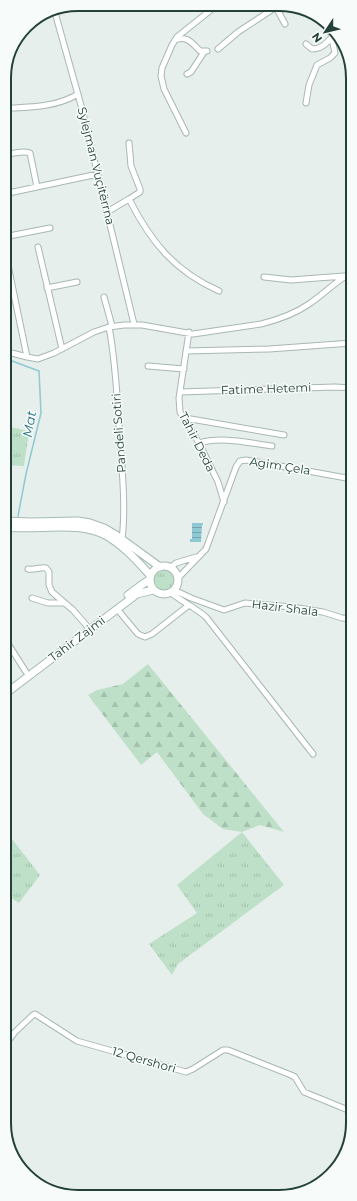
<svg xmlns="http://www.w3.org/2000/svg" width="357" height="1201" viewBox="0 0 357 1201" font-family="Montserrat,sans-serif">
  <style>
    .grass { fill: url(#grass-tufts) }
    .forest { fill: url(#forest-firs) }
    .water { fill: url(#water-rules) }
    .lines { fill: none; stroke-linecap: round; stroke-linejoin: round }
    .stream { stroke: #8ec9d4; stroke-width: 1.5 }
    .street-casing { stroke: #a8b8b2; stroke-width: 7 }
    .secondary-casing { stroke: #a4bbb3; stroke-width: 9 }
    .street { stroke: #fff; stroke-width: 5 }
    .secondary { stroke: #fff; stroke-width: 7 }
    .labels { text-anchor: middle; stroke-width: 3; stroke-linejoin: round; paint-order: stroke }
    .street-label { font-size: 12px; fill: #24423a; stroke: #f7fbf9 }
    .water-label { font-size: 13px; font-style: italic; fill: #1c6f80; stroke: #f7fbf9 }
    .rim { fill: none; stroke: #24423a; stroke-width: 2 }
  </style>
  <defs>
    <pattern id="grass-tufts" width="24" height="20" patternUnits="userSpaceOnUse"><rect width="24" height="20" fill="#bfe0c8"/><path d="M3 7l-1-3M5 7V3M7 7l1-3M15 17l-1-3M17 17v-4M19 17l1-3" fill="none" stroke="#a4c1ad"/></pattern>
    <pattern id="forest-firs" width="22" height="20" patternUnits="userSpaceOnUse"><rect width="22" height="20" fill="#bfe0c8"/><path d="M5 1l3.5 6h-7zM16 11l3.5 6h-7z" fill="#a4c1ad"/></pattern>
    <pattern id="water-rules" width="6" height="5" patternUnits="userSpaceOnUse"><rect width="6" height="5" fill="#8ec9d4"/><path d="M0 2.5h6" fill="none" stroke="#74a5ad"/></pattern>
  </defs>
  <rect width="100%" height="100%" fill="#e6efeb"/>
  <path class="grass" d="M6 426 29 431 24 466 5 465Z
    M153 580a11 11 0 1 1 22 0a11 11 0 1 1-22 0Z
    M5 830 40 875 19 903 11 898 8 901 5 900V867L9 862 5 859Z
    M242 832 284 885 178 964 172 975 149 944 197 913 177 885Z"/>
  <path class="forest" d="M148 664 284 832 260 825 242 832 223 829 203 814 157 752 141 765 88 695 97 690 123 684Z"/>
  <path class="water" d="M192 523H203V525H202L201 542H190V539H192Z"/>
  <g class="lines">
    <path class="stream" d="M4 358 39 371 41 413 26 474 18 516"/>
    <defs>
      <path id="street" d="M278 6V11L285 24
        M54 9 82 109 134 324
        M175 40C187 35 192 43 200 51H207
        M306 44 312 49C321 49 326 44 332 37
        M218 49 238 32 279 5
        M187 74 191 72 204 52
        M306 103 309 85 317 65 330 58 335 53 329 25
        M4 105 8 108H13C34 107 59 106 78 94
        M186 133 164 89 161 76 162 68 172 45 177 37 217 5
        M4 155C12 154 22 150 30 153L37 187
        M4 194 98 174
        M129 199C151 242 174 271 219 291
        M107 212 129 199 140 192V189L131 166 129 143
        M4 237 50 228
        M4 246 27 357
        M38 247 62 349
        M264 277 291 280 344 276
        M47 288 77 282
        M104 297 112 326
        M109 327C116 363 117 400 120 437 122 468 126 509 122 539
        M189 332 179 398 180 412 199 443 218 482 224 502
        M4 351 27 357 38 359 54 353 94 332 109 327 124 325H142L193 334 261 324C277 320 296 313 309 304 324 294 336 281 352 272
        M186 351 269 349 352 343
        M148 366 184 369
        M180 392 335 387 352 388
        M185 418 284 435
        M199 443C222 436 249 443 272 446
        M170 568 176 563 196 557
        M28 569C35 570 40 567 46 568L49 572V585L52 592 73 610 87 626
        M178 578 206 549 236 467 240 461 246 460 258 462 352 479
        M174 590 191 598 224 610 245 603 292 607 323 612 342 618 352 619
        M170 592C182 602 196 608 206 617L313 754
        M32 598 48 603H65
        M117 609 138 634 145 637 152 634 189 605
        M5 639 26 672
        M5 1045 15 1032 33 1015 35 1014 77 1041 186 1072 193 1069 223 1050H228L291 1075 295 1077 304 1092 353 1112"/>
      <path id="secondary" d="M5 521 31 522 78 521 90 523 104 528 116 535 160 567
        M5 527C37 531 79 520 107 536 124 546 137 561 150 575
        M150 580a14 14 0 1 1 28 0a14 14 0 1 1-28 0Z
        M128 595 140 586 149 580
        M5 694 137 594 153 590"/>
    </defs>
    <use href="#street" class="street-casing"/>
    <use href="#secondary" class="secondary-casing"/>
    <use href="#street" class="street"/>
    <use href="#secondary" class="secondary"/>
  </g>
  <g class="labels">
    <g class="street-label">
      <text transform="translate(96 166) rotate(76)" y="4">Sylejman Vuçitërrna</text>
      <text transform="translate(266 389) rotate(-2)" y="4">Fatime Hetemi</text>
      <text transform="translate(119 433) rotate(-94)" y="4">Pandeli Sotiri</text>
      <text transform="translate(197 442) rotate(63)" y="4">Tahir Deda</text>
      <text transform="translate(280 466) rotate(9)" y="4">Agim Çela</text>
      <text transform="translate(285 608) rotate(7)" y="4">Hazir Shala</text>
      <text transform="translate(77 639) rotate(-37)" y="4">Tahir Zajmi</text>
      <text transform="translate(144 1060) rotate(16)" y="4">12 Qershori</text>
    </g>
    <g class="water-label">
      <text transform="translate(29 424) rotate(-80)" y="5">Mat</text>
    </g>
  </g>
  <path d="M0 0H357V1201H0ZM78 11H279A67 67 0 0 1 346 78V1123A67 67 0 0 1 279 1190H78A67 67 0 0 1 11 1123V78A67 67 0 0 1 78 11Z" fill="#f7fbf9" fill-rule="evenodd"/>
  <path class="rim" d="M78 11H279A67 67 0 0 1 346 78V1123A67 67 0 0 1 279 1190H78A67 67 0 0 1 11 1123V78A67 67 0 0 1 78 11Z"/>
  <g transform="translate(325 32) rotate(235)" stroke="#f7fbf9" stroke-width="3" paint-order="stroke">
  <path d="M0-3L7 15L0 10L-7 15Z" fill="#24423a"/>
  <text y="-6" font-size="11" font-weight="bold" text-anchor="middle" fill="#24423a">N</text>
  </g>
</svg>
